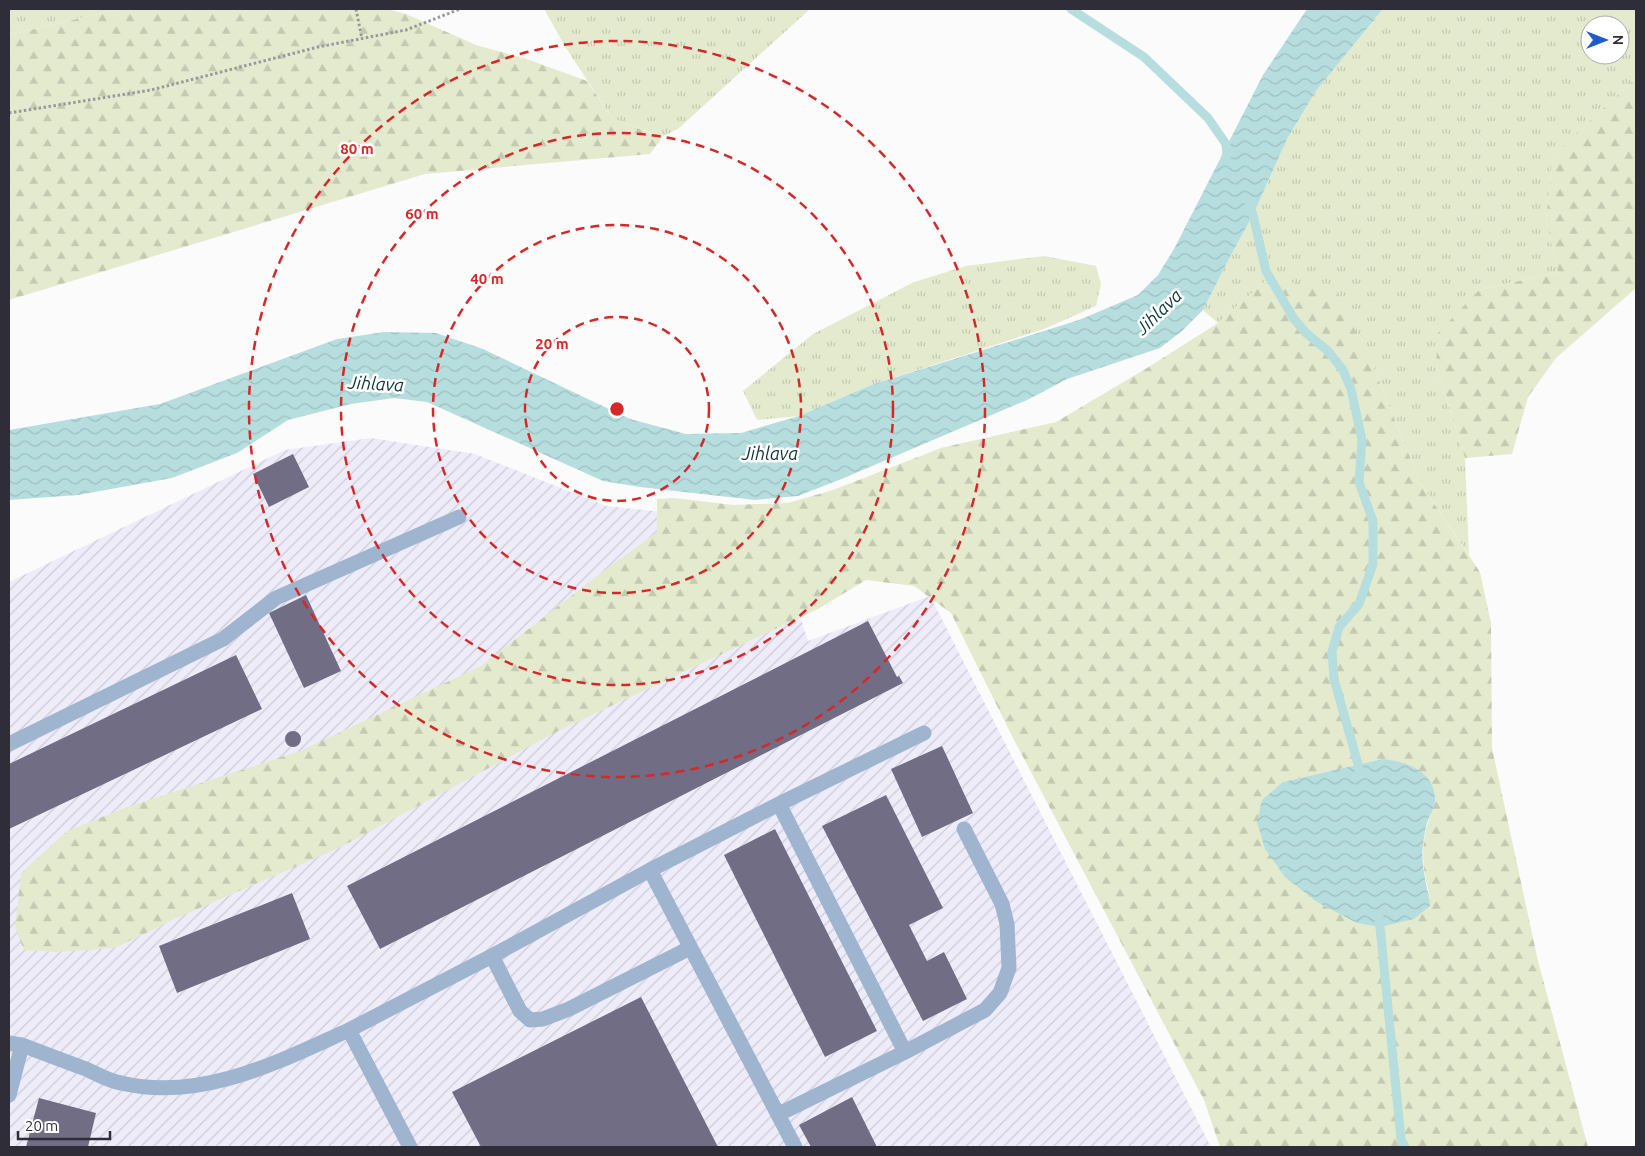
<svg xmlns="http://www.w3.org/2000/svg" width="1645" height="1156" viewBox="0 0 1645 1156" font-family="Ubuntu,sans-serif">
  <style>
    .industrial { fill: url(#industrial-furrows) }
    .grass { fill: url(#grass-tufts); fill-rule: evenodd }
    .forest { fill: url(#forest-firs); fill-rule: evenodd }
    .water { fill: url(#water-waves) }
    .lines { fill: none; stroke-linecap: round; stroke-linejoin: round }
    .stream { stroke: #b7dede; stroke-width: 9 }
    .building { fill: #716d84 }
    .path { stroke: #99989d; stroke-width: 3; stroke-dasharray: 2.5 2.5; stroke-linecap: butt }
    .lane { stroke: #9fb4cf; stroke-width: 15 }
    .ring { fill: none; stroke: #d62828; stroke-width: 2.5; stroke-dasharray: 9 6 }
    .labels { text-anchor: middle; stroke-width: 5; stroke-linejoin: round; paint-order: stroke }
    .water-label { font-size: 18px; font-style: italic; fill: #0f3536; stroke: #fff }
    .centre { fill: #d62828; stroke: #fff; stroke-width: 2.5 }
    .ring-label { font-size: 15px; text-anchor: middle; font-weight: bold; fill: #d62828; stroke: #fff; stroke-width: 5; stroke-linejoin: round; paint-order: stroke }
  </style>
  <defs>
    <pattern id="industrial-furrows" width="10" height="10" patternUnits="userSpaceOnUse" patternTransform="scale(1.25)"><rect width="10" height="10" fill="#efecfa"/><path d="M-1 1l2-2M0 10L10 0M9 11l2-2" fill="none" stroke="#cdcbd7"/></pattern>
    <pattern id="grass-tufts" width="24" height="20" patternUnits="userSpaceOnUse" patternTransform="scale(1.25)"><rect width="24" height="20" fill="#e4eace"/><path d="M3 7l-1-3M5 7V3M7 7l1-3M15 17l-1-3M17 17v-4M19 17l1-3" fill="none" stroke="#c4c9b2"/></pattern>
    <pattern id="forest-firs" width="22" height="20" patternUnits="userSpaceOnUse" patternTransform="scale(1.25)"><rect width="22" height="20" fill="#e4eace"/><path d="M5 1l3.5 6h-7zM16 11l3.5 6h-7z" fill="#c4c9b2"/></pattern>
    <pattern id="water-waves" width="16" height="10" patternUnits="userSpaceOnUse" patternTransform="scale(1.25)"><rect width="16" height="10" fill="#b7dede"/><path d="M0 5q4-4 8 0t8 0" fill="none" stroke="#9ebfbf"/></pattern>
  </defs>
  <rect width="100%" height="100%" fill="#fbfbfb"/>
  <path class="industrial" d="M371 438 475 454 606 506 769 523 808 641 930 596 1211 1147H9V582L285 450Z"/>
  <path class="grass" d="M9 9H119L9 35Z
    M544 9H810L678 129 661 137 612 118 566 48Z
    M1383 9H1636V78L1553 156 1546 219 1558 272 1479 290 1436 365 1465 458 1469 555 1421 484 1373 366 1268 279 1218 323 1203 310 1231 255 1253 215 1287 139 1316 91ZM1590 25H1620V55H1590Z
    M1044 256 1096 266 1101 284 1096 306 1044 329 871 385 799 416 757 420 743 391 813 334 914 282 966 266Z"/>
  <path class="forest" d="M119 9H387L406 14 476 45 524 58 587 81 612 118 660 137 664 135 650 154 425 174 9 300V35Z
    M1636 78V288L1556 358 1528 397 1512 454 1465 458 1436 365 1438 333 1479 290 1558 272 1546 219 1553 155Z
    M1268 279 1334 289 1373 366 1421 484 1480 572 1491 623 1492 748 1538 961 1588 1147H1220L1204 1100 1012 736 951 613 914 586 866 580 818 609 560 730 341 847 177 918 115 948 56 952 24 950 15 928 21 873 67 831 127 807 300 751 481 666 601 573 657 532V499L674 498 733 505 788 503 833 490 941 448 1056 422 1147 368 1218 323ZM1382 759 1435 802C1422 834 1419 859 1429 892L1283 782Z"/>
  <path class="water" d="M1307 9H1383L1316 91 1287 139 1253 215 1231 255 1203 310 1182 331 1160 348 1067 379 1027 400 844 478 798 496 755 500 640 487 603 481 427 402 394 398 351 404 288 420 237 453 172 478 78 495 9 500V430L160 404 337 339 384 332 436 333 483 349 630 419 686 434 741 433 799 416 871 385 1079 320 1138 295 1158 275 1174 249 1263 75Z
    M1382 759C1407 761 1436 772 1435 801 1434 809 1429 816 1427 823 1425 830 1424 838 1423 845 1420 866 1428 886 1430 906L1414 919 1380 927 1357 923 1317 902 1285 877 1265 849 1257 822 1262 800 1283 782Z"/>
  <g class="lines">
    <path class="stream" d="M1071 9 1144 57 1208 118 1226 144 1227 156
      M1249 205 1253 215 1266 271 1294 319 1306 333 1328 351 1343 370 1351 389 1362 440 1359 482 1373 521V564L1359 604 1339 627 1332 652 1334 679 1358 764 1360 775
      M1379 917 1401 1139 1405 1147"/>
  </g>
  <path class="building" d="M293 454 309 487 269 507 253 474Z
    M306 595 341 671 304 688 269 613Z
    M868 621 897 677 899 676 903 683 380 949 347 886Z
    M236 655 262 709 9 829V764Z
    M285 739a8 8 0 1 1 16 0a8 8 0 1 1-16 0Z
    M942 746 973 813 922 837 891 769Z
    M886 795 943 908 909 925 927 961 944 952 967 999 923 1021 822 826Z
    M775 829 877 1031 825 1057 724 855Z
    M292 893 310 939 177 993 159 946Z
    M641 997 718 1147H481L452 1092Z
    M852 1097 877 1147H811L799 1125Z
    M39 1098 96 1113 88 1147H26Z"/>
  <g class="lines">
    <path class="path" d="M356 9 362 39
      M9 113 151 90 318 47 406 30 460 9"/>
    <path class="lane" d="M9 744 223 639 276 598 459 517
      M779 804 905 1052 779 1114
      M650 870 779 804 924 733
      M492 956 520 1011 530 1020 543 1019 569 1009 690 948
      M9 1043 22 1045C43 1053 64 1061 86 1069 97 1074 109 1081 121 1083 201 1102 278 1062 349 1030
      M905 1052 985 1010 1000 993 1009 968 1007 924 1002 904 964 829
      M9 1095 22 1045
      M410 1147 349 1030 492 956 650 870 795 1147"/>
  </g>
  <g class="ring">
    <circle cx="617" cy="409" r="92"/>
    <circle cx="617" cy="409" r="184"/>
    <circle cx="617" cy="409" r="276"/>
    <circle cx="617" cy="409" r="368"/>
  </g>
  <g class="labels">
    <g class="water-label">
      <text transform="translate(1159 312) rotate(-44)" y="6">Jihlava</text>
      <text transform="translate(376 384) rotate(3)" y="6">Jihlava</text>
      <text x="770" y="460">Jihlava</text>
    </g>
  </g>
  <circle cx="617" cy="409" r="8" class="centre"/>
  <g class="ring-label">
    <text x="357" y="154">80 m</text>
    <text x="422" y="219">60 m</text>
    <text x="487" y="284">40 m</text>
    <text x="552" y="349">20 m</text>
  </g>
  <rect width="1645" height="1156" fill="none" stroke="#2f2d37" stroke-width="20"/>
  <g transform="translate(1605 40) rotate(90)"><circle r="24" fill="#ffffff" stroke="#acabaf"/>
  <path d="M0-4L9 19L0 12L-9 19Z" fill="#1f5cc8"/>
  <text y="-8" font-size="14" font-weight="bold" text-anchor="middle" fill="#2f2d37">N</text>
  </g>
  <path d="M18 1131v8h92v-8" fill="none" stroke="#2f2d37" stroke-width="2.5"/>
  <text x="25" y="1131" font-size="15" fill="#2f2d37" stroke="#ffffff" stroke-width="4" paint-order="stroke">20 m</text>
</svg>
